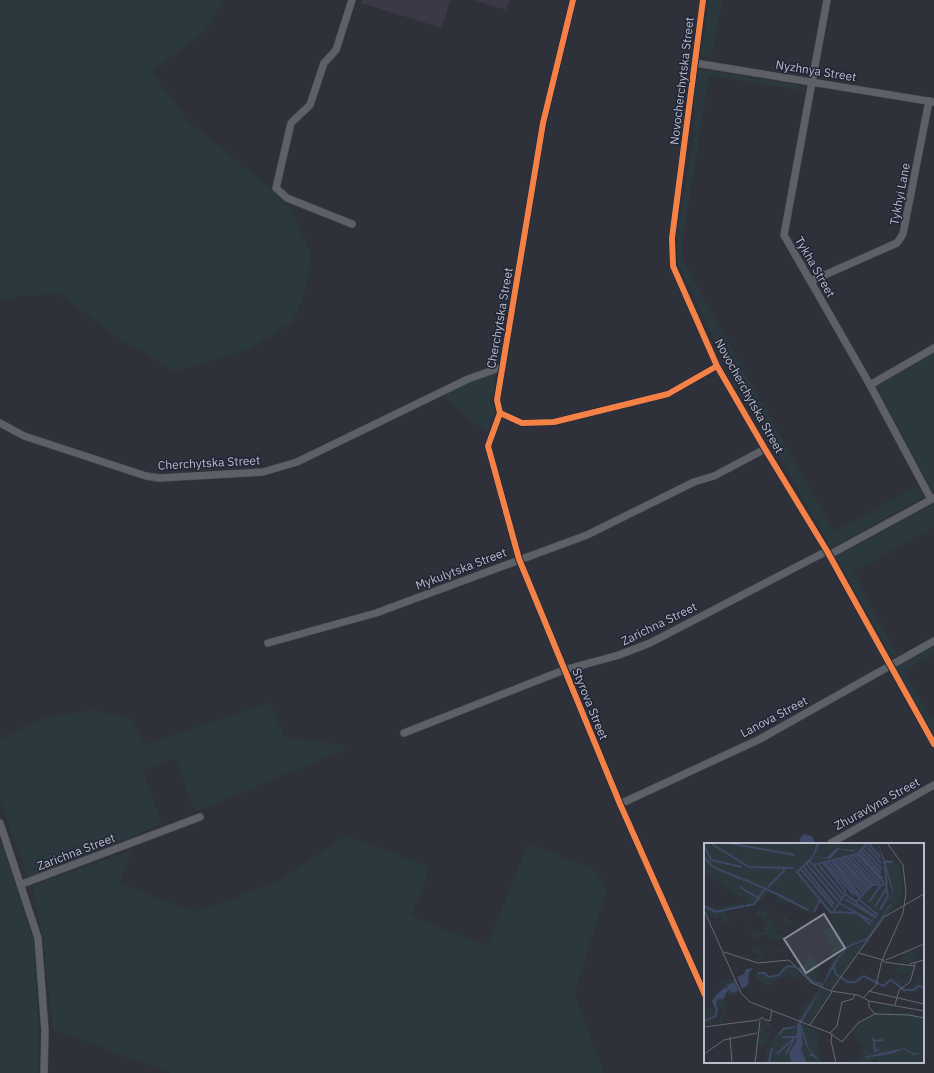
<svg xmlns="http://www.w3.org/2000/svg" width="934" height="1073" viewBox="0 0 934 1073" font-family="'IBM Plex Sans',sans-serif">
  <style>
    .medical { fill: #3c3946 }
    .green { fill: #2b393f }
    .water { fill: #3e4763 }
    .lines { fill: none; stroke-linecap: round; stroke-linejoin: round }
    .street-casing { stroke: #4a4c53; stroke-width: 8 }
    .street { stroke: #5e6068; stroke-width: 7 }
    .cycleway-casing { stroke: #212535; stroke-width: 8 }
    .cycleway { stroke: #f48246; stroke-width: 6 }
    .labels { text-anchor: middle; stroke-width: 3; stroke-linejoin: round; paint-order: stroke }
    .street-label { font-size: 12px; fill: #b9bcca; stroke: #212535 }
    .inset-river { fill: none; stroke: #3e4763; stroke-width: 2 }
    .inset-road { fill: none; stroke: #666974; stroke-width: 1 }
    .view { fill: #888b98; fill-opacity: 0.15; stroke: #888b98; stroke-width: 2 }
    .inset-edge { fill: none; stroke: #b9bcca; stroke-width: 2 }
  </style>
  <rect width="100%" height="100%" fill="#2e313a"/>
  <path class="medical" d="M362 0H450L442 28 361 3Z
    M474 0H509L506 10Z"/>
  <path class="green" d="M0 0H223L206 30 151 72 189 122 266 185 290 208 311 254 305 292 293 321 250 349 175 371 113 334 60 294 17 296 0 301Z
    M709 0H722L712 57 701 56Z
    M699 69 805 86 804 91 709 75 683 237V261L834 532 917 486 923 497 831 548 720 349 678 265 676 237 694 137V101Z
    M934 353V490L932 491 877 386Z
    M496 374 491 400 494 412 487 433 442 396 469 382Z
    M934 504V527L853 572 898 657 890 655 836 557Z
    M934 646V654L904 671 931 718 934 716V736L895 668Z
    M270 702 285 738 353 746 195 812 175 758 142 770 162 824 28 878 0 801V739L43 718 95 710 131 719 145 745Z
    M345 836 430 867 411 916 487 946 528 844 594 869 607 890 574 993 604 1073H172L53 1029 43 938 32 886 132 850 119 883 195 912 278 882Z
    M0 841 18 891 33 940 38 1021 37 1073H0Z"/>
  <path class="water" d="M803 834 812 836 816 844H801L799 840Z"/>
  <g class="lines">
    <defs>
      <path id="street" d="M352 0 336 50 324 63 310 105 291 123 276 188 287 198 352 224
        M573 0 543 123 497 400 500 413 522 423 554 422 668 394 717 366
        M703 0 672 238 673 266 717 366 765 449 827 551 934 744
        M827 0 784 235 870 385 931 499
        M695 63 934 102
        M811 281 897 243 903 234 929 101
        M870 385 934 348
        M500 413 488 446 519 559 620 804 705 995
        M0 423 24 436 146 476 159 478 263 472 297 462 468 379 502 367
        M829 555 934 498
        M268 643 376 613 587 535 694 482 714 476 765 449
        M404 733 564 670 619 655 650 643 827 551
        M620 804 760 739 934 641
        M0 823 38 938 45 1031 44 1073
        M831 843 934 785
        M22 884 200 817"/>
    </defs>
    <use href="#street" class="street-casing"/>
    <use href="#street" class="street"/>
    <defs>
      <path id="cycleway" d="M573 0 543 123 497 400 500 413 522 423 554 422 668 394 717 366
        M703 0 672 238 673 266 717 366 765 449 827 551 934 744
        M500 413 488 446 519 559 620 804 705 995"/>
    </defs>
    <use href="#cycleway" class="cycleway-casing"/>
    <use href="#cycleway" class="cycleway"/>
  </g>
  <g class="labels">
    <g class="street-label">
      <text transform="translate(816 71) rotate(9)" y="4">Nyzhnya Street</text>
      <text transform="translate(682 81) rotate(-83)" y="4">Novocherchytska Street</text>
      <text transform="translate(900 194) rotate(-79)" y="4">Tykhyi Lane</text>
      <text transform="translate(815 267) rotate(60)" y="4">Tykha Street</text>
      <text transform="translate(500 318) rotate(-80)" y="4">Cherchytska Street</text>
      <text transform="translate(749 396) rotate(61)" y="4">Novocherchytska Street</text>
      <text transform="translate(209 463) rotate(-3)" y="4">Cherchytska Street</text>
      <text transform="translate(461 569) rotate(-21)" y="4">Mykulytska Street</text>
      <text transform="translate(659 624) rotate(-26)" y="4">Zarichna Street</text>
      <text transform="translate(590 704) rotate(68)" y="4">Styrova Street</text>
      <text transform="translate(774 717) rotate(-28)" y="4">Lanova Street</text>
      <text transform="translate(877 804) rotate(-29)" y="4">Zhuravlyna Street</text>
      <text transform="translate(76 852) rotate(-21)" y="4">Zarichna Street</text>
    </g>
  </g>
  <g transform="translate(704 843)">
    <rect width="220" height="220" fill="#2e313a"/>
    <path d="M0 0H113L108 10 112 16H120L128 13 135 6 150 9 158 0H174L187 56 163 95 143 103 133 114 123 133 120 132 130 114 121 100 127 104 126 107 131 105 124 98 125 91H120V88L128 83V71L117 58 109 70 112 73 87 60 74 58 73 51 66 49 50 62 22 68 25 78 15 82 19 79 16 73 11 76 10 74 5 76 9 78 7 81 0 62 14 65 36 60 40 62 49 59 42 57V53L37 55 13 39 16 35 10 37 5 31H0ZM115 0 144 2 156 0 151 7 138 5 122 15 110 12ZM189 18 196 22 199 43 197 56 186 68 187 69 181 72 129 145 120 144 135 115 145 104 154 102 166 93 186 63 189 48 182 20H189ZM64 62 65 64 61 67 64 71 62 75 68 78 71 86 80 84 72 88V92L82 89 78 91 79 95 73 97 71 94 66 95 64 92H56V97H49L48 86 43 85 45 82 37 74 39 73 48 85 50 90 52 87 61 90 60 83 65 81H62L59 74 51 72 54 67 60 69 58 65ZM76 70 77 74 85 71 83 76 103 86 105 82 93 75 105 81V76L108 78 96 99 77 108 69 110 63 111V101V110L71 109 70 106 75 107V103L78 107 88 103 87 98 88 102 96 99 102 88 98 85 96 89 90 86H96L92 82H89L88 86 86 82 81 84ZM217 103V106L215 109 216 114 219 115 216 116 214 111 212 110 210 119 197 120 198 110 205 107 211 111 209 106 214 107V104L216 106ZM49 104H57V110H62L63 112H58L60 117H54V115V120L51 119 53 115H58L56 112 49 111ZM107 112 116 125 114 130 117 134 112 135V140H107V141L102 142 100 143 99 139 101 142 105 139H101V134L100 133V135L98 136 95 127V134L91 137 85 135V128L79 135H74L73 140 71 138 62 143 52 136 51 130 60 129 63 134 74 132 85 122 96 127 93 123 101 122 103 115ZM194 121 208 124V130L187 131 188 136 196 131 193 135 200 136 205 131V139L197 141 195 146 187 137 179 143 181 140 176 137 185 136 187 131 184 129 191 131ZM157 126 161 129 156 130 154 135 160 133 171 137 172 140 160 133 158 135 156 141 154 144 156 136 150 143 139 139 138 135 135 138 138 133 141 138H151L148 135H153ZM214 132 220 147 214 144 213 149H204L203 151 195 148 198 143 203 145 210 143ZM30 136 33 143 30 139 23 142 24 146 30 143 35 148 33 152H24V149L22 151 20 158 21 169 18 180 9 179 16 176 17 170 20 169V166H14L8 180 0 183 1 165H10L8 158 22 142 21 139H15ZM110 142 118 144 96 178 93 176 99 171 98 163 100 160 103 161 116 145ZM119 145 126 150 106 180 99 179ZM178 161 179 165 181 162V166L184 163 189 164V166H183L192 171 179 170V165L177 170 171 171 169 168H174ZM211 169 210 172 220 175V193L218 195 216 192V195L219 196 220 194V209L209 210 200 205 163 213 147 220 160 212 157 211 160 208 156 207 160 206 154 198 152 199 154 197 148 189 155 181 171 171ZM62 178 67 181 68 186 60 184V191L66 190 61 203 52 202 56 182 61 183ZM90 178 95 179 87 220H54L61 219 62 207 70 194 78 186 90 183ZM98 180 117 191 113 196 116 207 112 212 121 220 115 217 106 208 98 189ZM97 187 102 203 117 220H94L99 201ZM199 206 214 212 220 210V220H174L173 216 169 217 172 220H153L160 215Z" fill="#2b393f"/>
    <path d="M113 0 115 2 110 13 122 15 133 5 151 7 158 0 150 9 135 6 127 15 120 16 108 13ZM174 0 181 17 189 18V20H182L189 48 186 63 163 97 145 104 135 115 97 181 105 206 118 220 109 213H104L108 211 102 203 97 187 99 202 97 206 103 220H87L85 210 92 199 93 182 116 147 129 120 143 103 163 95 186 61 188 49ZM49 125 45 130 44 142 38 146 33 134 40 131 42 126ZM31 139 34 148 29 150 24 147 19 156H14L12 160 13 165 10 164 8 158 12 152 21 144 24 146 23 142ZM200 205 209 210H220L210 212 199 206 187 211 160 215 151 220 163 213Z" fill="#3e4763"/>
    <path class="inset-river" d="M24 0 91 12M8 1 45 24 89 25M165 1 176 14M1 4 7 17 38 24M163 4 177 20M159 6 178 26M157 8 177 30M155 10 179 36M153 11 180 40M150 12 176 40M146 13 173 41M0 14 9 24 38 36M109 14 93 29 128 71M143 14 169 41M140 15 167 42M135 16 163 46M137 16 165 44M132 17 161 48M105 18 109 22 153 11 164 0M129 18 159 50M180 18 183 41M124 19 155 54M128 19 156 52M102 20 134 58M119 20 141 47V51M121 20 150 52M115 22 139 51M99 23 130 61M110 23 137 55M96 25 129 64M39 36 73 51M36 44 56 56M64 44 80 28 79 25M73 51 104 67M141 56 172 75M154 56 174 72M165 59 177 42M135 60 169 79M152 60 172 74M0 63 12 69 40 63M41 63 50 61 60 47M171 64 182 46M110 69 116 57M167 82 153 70 129 69 141 51 152 59 168 42 182 41 184 53 176 67M129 122 132 131 144 139H151L160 133 179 143 187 137 200 147H210L215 143 220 146M95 125 108 138 119 142M54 130H60L65 134 75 132 83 123 91 124M0 178 12 173 13 165M75 192 79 186 91 184M78 194H93M169 195 170 198 179 197M170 200 171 208 175 207M73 211 90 195M82 211 90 196M65 220 68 205"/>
    <path class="inset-road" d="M220 51 180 74 127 148 154 152 165 158 220 168M0 67 37 150 46 159 126 190 138 199 154 180 171 171 165 164V158M20 109 54 120 85 117 108 140 127 148M155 110 179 117M179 115 199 70 202 50 199 22 183 0M179 115 180 119 210 123 212 119M182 117 220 101M205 121 220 117M164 148 220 161M159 155 172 142 178 117M191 162 195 147 206 139 211 122M171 171 205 172 220 175M59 176 66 178 68 167M106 182 128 149M0 184 54 177 59 174M126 190 133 183 138 159 149 156 151 152M128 191 127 198 132 220M26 194 28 220M0 211 20 197 53 190M51 220 56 178"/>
    <path class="view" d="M120 71 141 105 102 130 80 96Z"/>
    <rect width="220" height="220" class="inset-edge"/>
  </g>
</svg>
